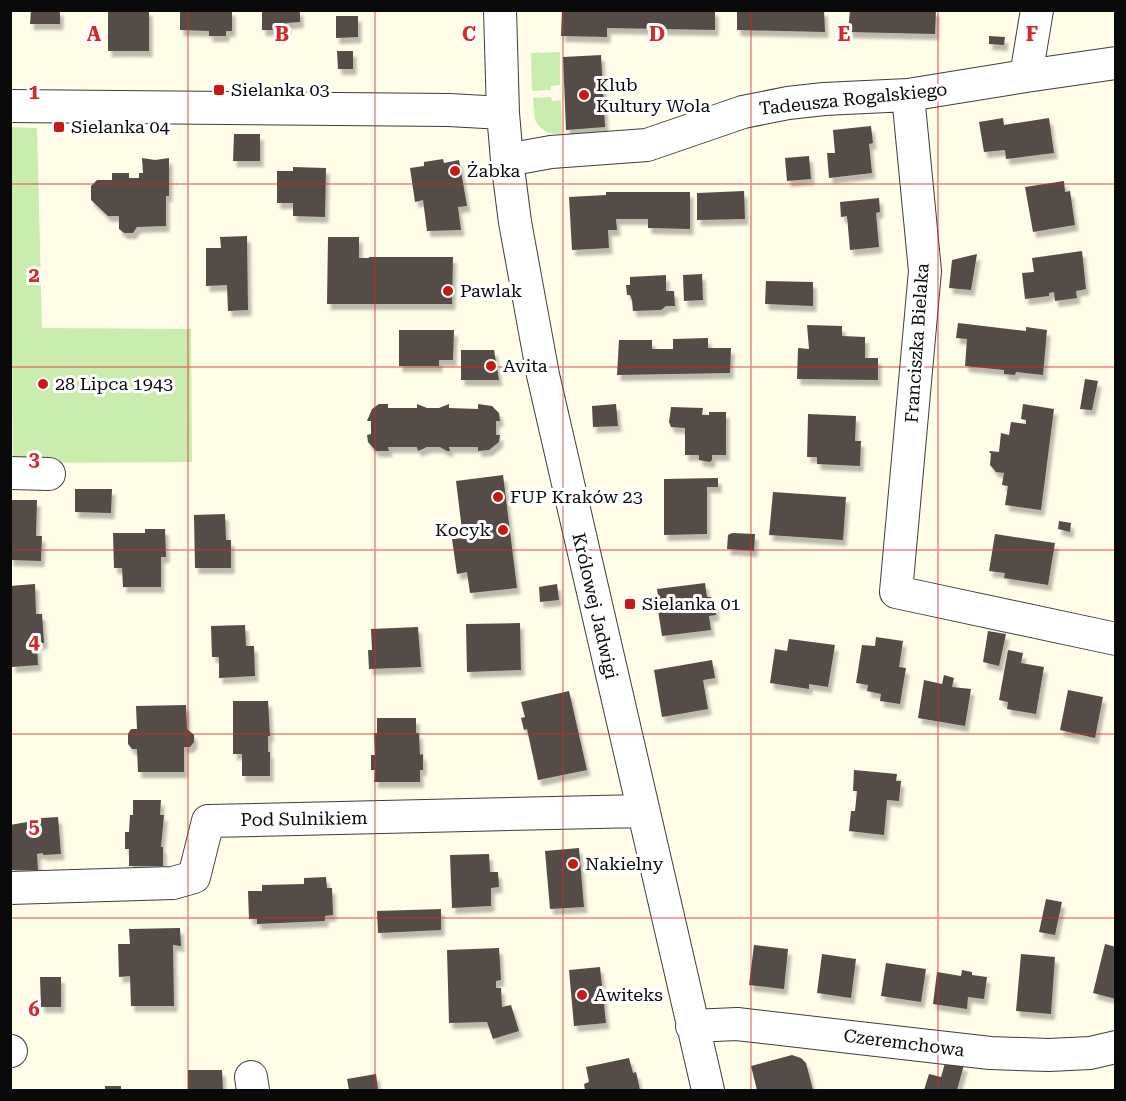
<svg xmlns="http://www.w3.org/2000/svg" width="1126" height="1101" viewBox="0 0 1126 1101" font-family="'Roboto Serif',serif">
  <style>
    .green { fill: #caedae }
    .building { fill: #544c46; filter: url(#shadow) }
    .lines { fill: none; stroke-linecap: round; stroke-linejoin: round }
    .minor-casing { stroke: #3d3d3d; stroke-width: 34 }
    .minor { stroke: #fff; stroke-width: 32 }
    .grid { fill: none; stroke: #d62828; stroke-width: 1.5; stroke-opacity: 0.55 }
    .poi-dot { fill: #c71a16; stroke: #fff; stroke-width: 2 }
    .labels { text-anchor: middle; stroke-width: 6; stroke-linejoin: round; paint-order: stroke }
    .poi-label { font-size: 18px; fill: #0a0a0a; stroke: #fff; text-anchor: start }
    .street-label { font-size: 18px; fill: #0a0a0a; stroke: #fff }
    .grid-label { font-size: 20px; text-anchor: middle; font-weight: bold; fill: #d62828; stroke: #fff; stroke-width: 6; stroke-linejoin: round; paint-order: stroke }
  </style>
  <defs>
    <filter id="shadow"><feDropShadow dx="3.5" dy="6" stdDeviation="1.5" flood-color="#0004"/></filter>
  </defs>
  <rect width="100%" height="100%" fill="#fffce8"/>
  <path class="green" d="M560 52V85L551 86V90L532 91 531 53Z
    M551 97 552 101 561 100 562 134C550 135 541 131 535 120L533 98Z
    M10 127 37 128 42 328 191 329 192 462 13 463Z"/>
  <path class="building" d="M31 10H60V24H30Z
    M108 10H149V51H108Z
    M180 10H232V31H226V36H209V31L180 30Z
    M262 10H300V22L287 23V30H262Z
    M562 10H715V30L607 28V37L561 36Z
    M737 10H824L825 32 737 30Z
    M850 10H936L935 34 848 32Z
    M336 16H358V37L336 38Z
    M989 36 1005 37 1004 45 989 44Z
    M337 51H353V69H338Z
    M601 55 605 127 566 130 563 57Z
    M1003 118 1004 125 1049 118 1054 153 1006 159 1005 150 984 152 979 122Z
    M871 126 873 143 869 144 872 173 829 178 827 153H835L833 130Z
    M234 134H260V161H233Z
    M809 156 811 179 787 181 785 158Z
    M142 158 155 160 169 158V196H166V226L137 227 133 233H124L119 229V216H108L91 200V186L97 180H112V173H129V178H139V173H143Z
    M443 159 444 163 459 160 467 206 458 207 461 230 427 231 423 200 415 202 410 168 424 166V162Z
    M293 167 326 168 325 217 293 216V203H277V171H293Z
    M1064 181 1065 192 1070 191 1075 225 1033 232 1025 187Z
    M744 191 745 219 697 220V193Z
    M606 192H690V229L648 228V219H616L617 230H608L609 248 572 250 569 197 606 195Z
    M879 198 880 212 876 213 879 247 850 250 847 216 841 217 840 202Z
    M247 236 248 310 228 311 227 285 206 286V248H221L220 237Z
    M328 237H359V258H369V257H453L452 304H327Z
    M1082 251 1086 289 1076 291 1077 298 1055 301 1054 292 1049 293V296L1025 299 1022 273 1034 272 1032 258Z
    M977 254 971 290 949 288 952 260Z
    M702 274 703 300 684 301 683 275Z
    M666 275V291H674L675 306H666L661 310 633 311 632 300 630 295H627L626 285H630V277Z
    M766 281 813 282V306L765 304Z
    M958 323 1026 331V327L1047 330 1043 375 1016 372 1015 375 1004 374V370L965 366 967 339 956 338Z
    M807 325 842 326V336L865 337V358H878V380L797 379 798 348 809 349Z
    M399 330H454L453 360H439V366H399Z
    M708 338V348H731L730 373 617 375 619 340H652V349H673V339Z
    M461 350H494L499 380H461Z
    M1085 379 1098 381 1092 410 1080 409Z
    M379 404H388V408H417V404L427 408H439L449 404V408L478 409V404L492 406 499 413 500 421H496V435H500L499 442 489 450 478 451V447H449L450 451H447L440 447H427L418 451 417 447H388L389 451H376L368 442 367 435 371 434V421H367L372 409Z
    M616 404 618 426 593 427 592 406Z
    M1023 404 1054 409 1041 510 1005 505 1008 486 1002 485 1004 473 996 472 990 465 991 453H989L990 451 999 452 1001 433 1009 435 1011 422 1026 424V420L1021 419Z
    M671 407 703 408 702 415H709V412H726V455H712V460L710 462 699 460V455H685V428L671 427 669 422Z
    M808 414 856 416 855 441H861L860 466 817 464V457H807Z
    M503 475 517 588 470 593 467 572 457 574 452 539 463 538 456 481Z
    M718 478V487H707V534L664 535V479Z
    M75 489H112L111 513 75 512Z
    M773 492 846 497 843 540 769 535Z
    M10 500H37L36 536H42L41 561 10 560Z
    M225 514 226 540H231V568H195L194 515Z
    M1059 521 1071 523 1070 532 1058 529Z
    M145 529H165L166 557H161V587H123L122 568H114L113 533H145Z
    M732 533 755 534 754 551 727 549 728 535Z
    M995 534 1055 543 1048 585 1004 578 1005 573 989 571Z
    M705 583 707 597H711L712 603H714L716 615 709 616 711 630 662 636 657 604 659 603 657 589Z
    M35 584 36 614H42L44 643 37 644 38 665 12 667 10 586Z
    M557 584 559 600 540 602 539 587Z
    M520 623 521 670 467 672 466 624Z
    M245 625 246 646H254L255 676 219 678V657H212L211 626Z
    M418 627 421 667 369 669 368 650H372L371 629Z
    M988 631 1006 634 999 666 983 662Z
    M876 637 903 641 899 667 906 668 900 704 880 701 881 694 867 691 868 685 856 683 862 645 875 646Z
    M789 639 835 645 828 687 809 684V689L770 683 775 649 787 651Z
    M1008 650 1023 653 1021 663 1044 667 1036 714 1007 709 1008 702 999 700Z
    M712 660 715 678 703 680 708 709 662 717 654 670Z
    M944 675 954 678 952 687 971 689 965 726 918 718 924 680 942 684Z
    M1068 690 1103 697 1095 738 1060 730Z
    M569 691 587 770 538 780 527 729 524 730 521 718 525 717 521 702Z
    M233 701H268L270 736H268V752H270V776H242V754H233Z
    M186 705 187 729 194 735V742L190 747H184V772H138L137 749H132L128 744V734L131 729H137L136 706Z
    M377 718H416V733H419L420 755 423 754V770H420V782H374L375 770H371V755H375L374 733H377Z
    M854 770 897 774 896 781H901L899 801 887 800 884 835 849 831 851 811H855L857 791H853Z
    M133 800H161L160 815H164L161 847H163V866H129V849H125V832H129L130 815H133Z
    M58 817 61 854 43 855V853L37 854 38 870H12L10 825 27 822V819Z
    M579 848 584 907 550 909 545 851Z
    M489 854 490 872H498L499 887 491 888V906L452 908 450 855Z
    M326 877 327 888H332L333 915 325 916V921L257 924V919H249L248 891H262V885L304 884V878Z
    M1046 899 1062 902 1055 935 1039 932Z
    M441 909V930L378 933 377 911Z
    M180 928 181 946 173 945 174 1006H131L130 976 119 977 118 944H130L129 929Z
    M1105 944 1116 947V999L1093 993Z
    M754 945 788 949 784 989 749 985Z
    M499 948 501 980 496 981V988H501L502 1007 511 1005 519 1031 493 1039 487 1022 449 1023 447 950Z
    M822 954 856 959 851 998 817 993Z
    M1021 954 1055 957 1051 1014 1016 1011Z
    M886 963 926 969 921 1002 881 996Z
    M600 967 606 1023 574 1026 569 970Z
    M962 970 972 972V975L987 977 984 999 968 997 967 1009 933 1004 937 972 961 976Z
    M40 977H61V1007H41Z
    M792 1055 801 1058 806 1063 813 1090H757L751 1066Z
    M629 1058 633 1073 636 1072 640 1090H585L584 1084 589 1082 586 1067Z
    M945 1063 964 1065 957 1090H924L929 1074 941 1077Z
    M188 1070H222L223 1090H188Z
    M376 1074 378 1090H349L347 1079Z
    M105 1086H121V1090H105Z"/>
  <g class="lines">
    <defs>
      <path id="minor" d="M500 10 503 113 507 160 515 222 543 375 708 1090
        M1026 76 1116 63
        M908 95 925 271 896 592 1116 639
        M10 106 449 110 503 113
        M507 160 551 152 647 145 743 112 788 103 824 99 908 95 1026 76 1037 10
        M10 473 49 474
        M10 888 173 883 194 877 208 821 642 811
        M692 1026 737 1024 990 1053 1049 1055 1090 1053 1116 1047
        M10 1051H11
        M251 1077 253 1090"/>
    </defs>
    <use href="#minor" class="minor-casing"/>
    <use href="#minor" class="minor"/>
  </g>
  <path class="grid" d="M188 10V1090M375 10V1090M563 10V1090M751 10V1090M938 10V1090M10 184H1116M10 367H1116M10 550H1116M10 734H1116M10 918H1116"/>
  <g class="poi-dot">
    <rect x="213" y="84" width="12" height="12" rx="3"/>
    <circle cx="584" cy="95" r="6"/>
    <rect x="53" y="121" width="12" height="12" rx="3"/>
    <circle cx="455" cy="171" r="6"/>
    <circle cx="448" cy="291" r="6"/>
    <circle cx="491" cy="366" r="6"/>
    <circle cx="43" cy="384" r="6"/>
    <circle cx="498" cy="497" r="6"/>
    <circle cx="503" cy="530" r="6"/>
    <rect x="624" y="598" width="12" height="12" rx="3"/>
    <circle cx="573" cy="864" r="6"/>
    <circle cx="582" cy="995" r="6"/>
  </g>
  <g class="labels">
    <g class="poi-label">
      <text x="596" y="91">Klub<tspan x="596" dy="21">Kultury Wola</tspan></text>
      <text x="231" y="96">Sielanka 03</text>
      <text x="71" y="133">Sielanka 04</text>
      <text x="467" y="177">Żabka</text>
      <text x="460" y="297">Pawlak</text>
      <text x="503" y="372">Avita</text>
      <text x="55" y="390">28 Lipca 1943</text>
      <text x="510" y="503">FUP Kraków 23</text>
      <text x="491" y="536" text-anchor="end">Kocyk</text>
      <text x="642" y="610">Sielanka 01</text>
      <text x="585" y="870">Nakielny</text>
      <text x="594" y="1001">Awiteks</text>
    </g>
    <g class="street-label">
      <text transform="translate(853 99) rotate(-6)" y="6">Tadeusza Rogalskiego</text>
      <text transform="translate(917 343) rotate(-86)" y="6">Franciszka Bielaka</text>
      <text transform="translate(595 606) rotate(77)" y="6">Królowej Jadwigi</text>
      <text transform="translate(304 819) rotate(-1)" y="6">Pod Sulnikiem</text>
      <text transform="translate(904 1043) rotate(7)" y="6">Czeremchowa</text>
    </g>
  </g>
  <g class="grid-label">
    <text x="94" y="41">A</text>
    <text x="282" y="41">B</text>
    <text x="469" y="41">C</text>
    <text x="657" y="41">D</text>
    <text x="844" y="41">E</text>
    <text x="1032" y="41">F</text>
    <text x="34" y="99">1</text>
    <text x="34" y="282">2</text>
    <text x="34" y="466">3</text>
    <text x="34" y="649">4</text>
    <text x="34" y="833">5</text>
    <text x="34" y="1016">6</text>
  </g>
  <rect width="1126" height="1101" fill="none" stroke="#0a0a0a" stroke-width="24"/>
</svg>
